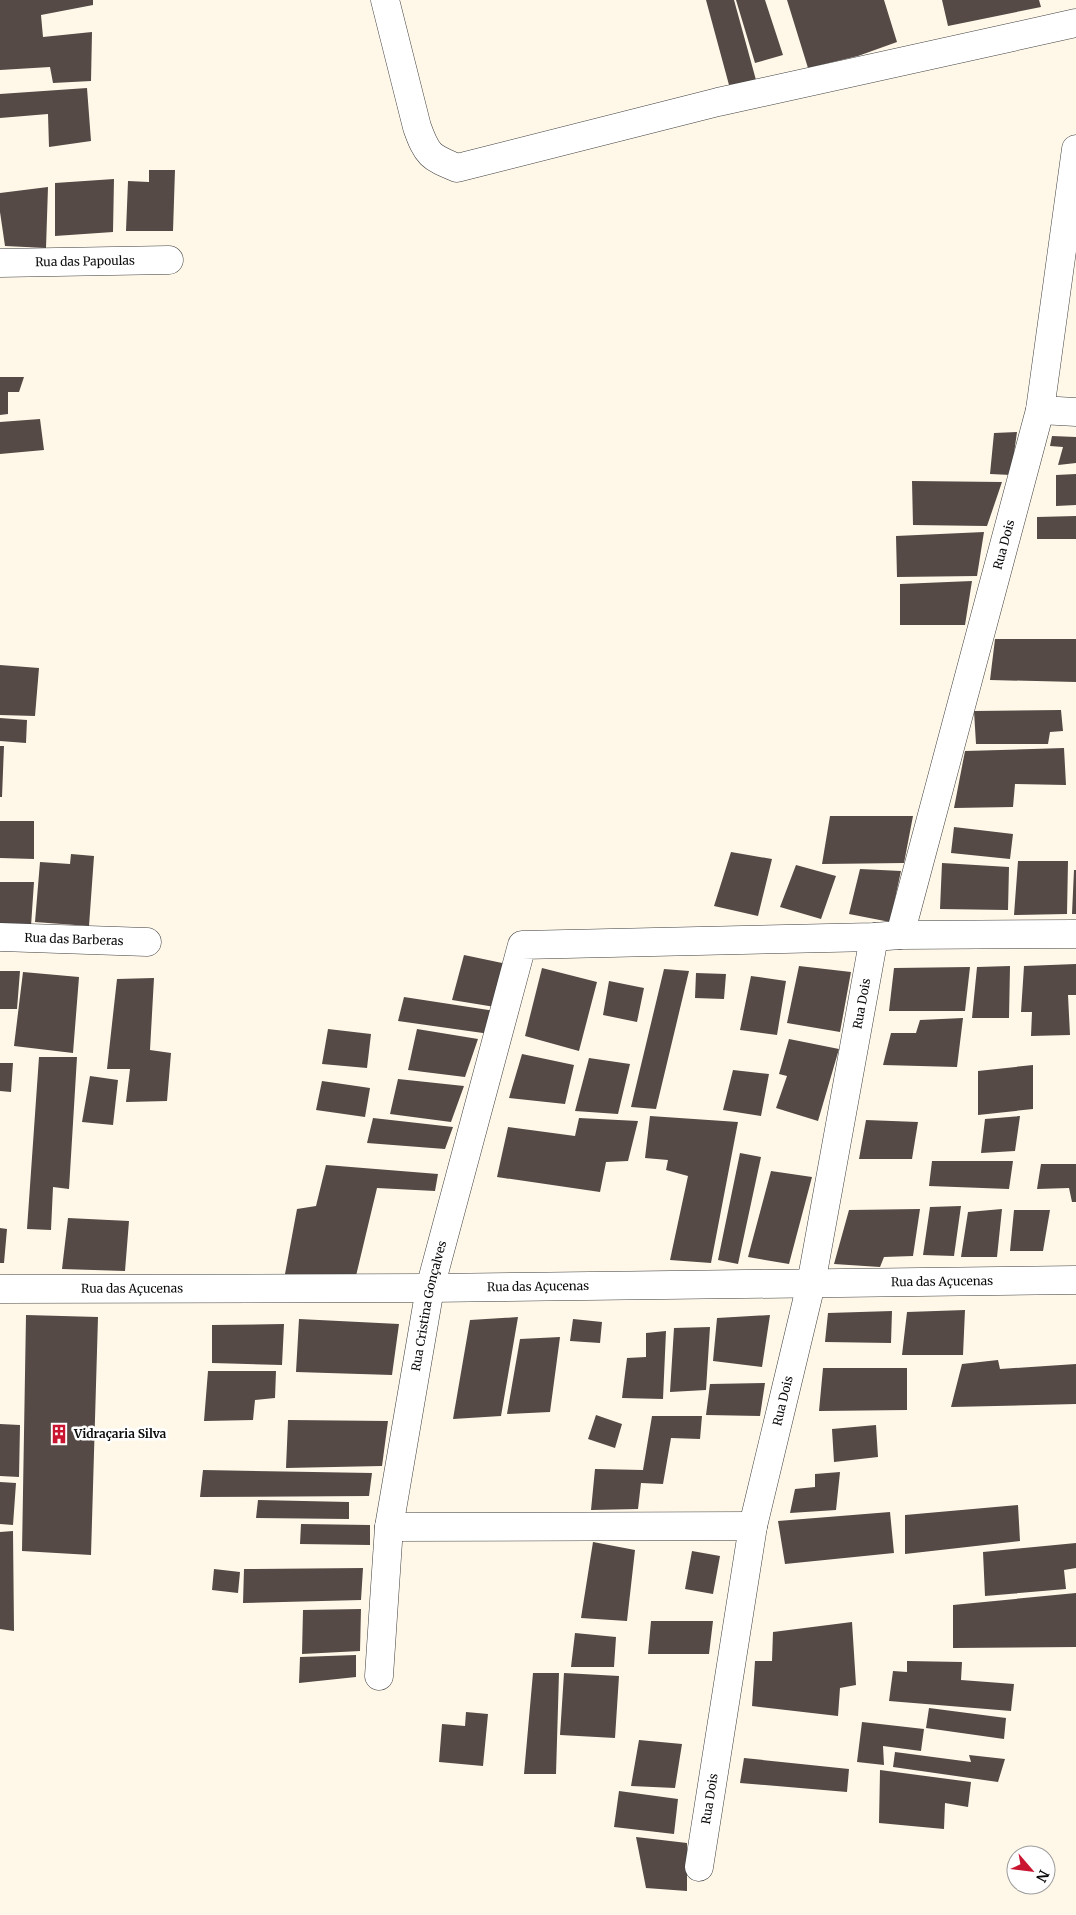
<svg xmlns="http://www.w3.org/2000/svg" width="1076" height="1915" viewBox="0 0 1076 1915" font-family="Merriweather,serif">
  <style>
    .building { fill: #554a46 }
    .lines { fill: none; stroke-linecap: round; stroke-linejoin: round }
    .minor-casing { stroke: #3e3e3e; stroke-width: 29 }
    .minor { stroke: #fff; stroke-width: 28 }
    .labels { text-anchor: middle; stroke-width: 5; stroke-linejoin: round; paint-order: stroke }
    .street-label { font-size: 12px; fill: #0b0b0b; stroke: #fff }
    .poi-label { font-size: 12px; font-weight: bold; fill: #0b0b0b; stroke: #fff; text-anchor: start }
  </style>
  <rect width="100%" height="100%" fill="#fff8e9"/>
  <path class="building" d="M0 0H93V5L41 15 43 37 92 32 91 81 53 83 50 67 0 70Z
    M706 0H734L756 80 729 85Z
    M736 0H765L783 55 755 63Z
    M787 0H884L897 42 858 56 808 68Z
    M942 0H1039L1041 7 948 26Z
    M87 88 91 141 49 147 48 114 0 118V94Z
    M149 170H175L173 231H126L128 181 149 182Z
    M114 179 113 232 55 236V183Z
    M48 187 46 248 5 246 0 212V193Z
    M0 377H24L19 392H8V414L0 415Z
    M40 419 44 450 0 454V422Z
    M1017 432 1011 475 990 474 994 433Z
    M1052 436 1076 437V463L1058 465 1063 447 1050 446Z
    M1076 474V505L1056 506V475Z
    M912 481 1002 482 987 526 913 525Z
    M1076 516V539H1037V517Z
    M984 532 977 576 897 577 896 536Z
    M972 581 965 625H900V584Z
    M995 639H1076V682L990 680Z
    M0 665 39 668 35 716 0 715Z
    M1061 710 1063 731 1050 732 1048 744H976L974 711Z
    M0 718 27 720 26 743 0 741Z
    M0 746H4L2 797H0Z
    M1064 748 1066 785 1015 784 1013 807 954 808 965 751Z
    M830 816H913L904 863 822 864Z
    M0 821H34V859L0 858Z
    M954 827 1013 834 1010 859 951 853Z
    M731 852 772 859 758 916 714 906Z
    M71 854 94 856 89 926 35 922 40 862 70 864Z
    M1018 861H1068L1067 914 1014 915Z
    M942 863 1009 867 1008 910 940 909Z
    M796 865 836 876 821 919 780 907Z
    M860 869 901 871 890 922 849 914Z
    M1074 870H1076V914H1072Z
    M0 882H34L31 926 0 925Z
    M464 955 507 964 495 1007 452 1000Z
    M1076 964V995H1068L1070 1035 1031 1036 1032 1012H1021L1024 966Z
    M799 966 851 972 840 1032 787 1023Z
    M1010 966 1009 1018H972L977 967Z
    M970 967 965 1011H889L894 968Z
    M542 968 597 982 579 1051 525 1036Z
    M664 969 689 971 656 1109 631 1107Z
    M0 971H20L17 1009H0Z
    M23 972 79 977 73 1053 14 1046Z
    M696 973 726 974 724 999 695 998Z
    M751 976 786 981 777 1035 740 1030Z
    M154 978 150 1050 171 1053 167 1101 126 1102 130 1069H107L117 979Z
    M609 981 644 988 637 1022 603 1015Z
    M404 997 495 1011 490 1034 398 1021Z
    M963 1018 957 1067 883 1065 891 1033H916L920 1020Z
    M328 1029 371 1034 367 1068 322 1064Z
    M417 1029 478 1039 465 1077 408 1070Z
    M789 1039 839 1049 818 1121 776 1108 787 1076 779 1074Z
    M522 1054 574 1065 565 1104 509 1098Z
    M39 1057H77L69 1189 53 1187 51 1230 27 1229Z
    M589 1058 630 1064 618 1114 575 1111Z
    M0 1063H13L11 1092 0 1091Z
    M1033 1065V1109L978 1115V1071Z
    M733 1070 769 1074 761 1116 723 1110Z
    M90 1076 118 1080 113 1125 82 1122Z
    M398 1079 464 1086 451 1122 390 1114Z
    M322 1081 370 1088 365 1117 316 1110Z
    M650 1116 738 1122 711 1263 670 1260 688 1176 666 1170 668 1160 645 1158Z
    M1020 1116 1015 1151 981 1153 985 1119Z
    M373 1118 453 1127 445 1149 367 1143Z
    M579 1118 638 1121 628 1161 606 1162 600 1192 497 1177 508 1127 575 1136Z
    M866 1120 918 1122 912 1159H859Z
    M740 1153 761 1157 738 1264 718 1260Z
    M932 1161H1013L1009 1189 929 1186Z
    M1041 1164H1076V1202H1072L1069 1188 1037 1189Z
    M326 1165 438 1174 435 1191 377 1188 355 1280 285 1274 297 1209 316 1206Z
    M771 1171 812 1177 789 1264 748 1257Z
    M961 1206 954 1256 923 1255 930 1207Z
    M920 1209 913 1256 884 1257 880 1267 834 1264 849 1210Z
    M1002 1209 997 1257H961L968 1212Z
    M1014 1210H1050L1043 1251H1010Z
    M68 1218 129 1221 125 1271 62 1269Z
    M0 1228 7 1229 4 1263H0Z
    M965 1310 963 1355H902L907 1312Z
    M892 1311 891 1343 825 1342 828 1313Z
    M26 1315 98 1317 91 1555 22 1551Z
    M770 1315 762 1367 713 1361 717 1318Z
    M518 1317 501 1416 453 1419 470 1320Z
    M299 1319 399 1324 392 1375 296 1372Z
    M573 1319 602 1322 600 1343 570 1341Z
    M284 1324 282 1365 212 1363V1325Z
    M710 1327 706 1390 670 1392 674 1328Z
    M666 1331 663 1399 622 1398 627 1358 646 1357V1333Z
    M560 1337 550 1412 507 1414 520 1339Z
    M998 1360 1000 1369 1076 1364V1404L951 1407 962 1364Z
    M823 1368H907V1410L819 1411Z
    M208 1371H276L275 1398 255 1400 253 1420 204 1421Z
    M765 1383 760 1416 706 1415 710 1384Z
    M596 1415 622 1424 615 1448 588 1439Z
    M652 1416H702L700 1439 671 1438 663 1484 641 1483 638 1509 591 1510 595 1469 643 1470Z
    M288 1420 388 1421 382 1466 286 1468Z
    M0 1424 20 1425 19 1477 0 1476Z
    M876 1425 878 1457 834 1462 832 1429Z
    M203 1470 372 1473 369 1496 200 1497Z
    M840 1472 836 1510 790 1513 795 1489 815 1487V1474Z
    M0 1482 16 1483 13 1525 0 1524Z
    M258 1500 349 1502V1519L256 1518Z
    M1018 1505 1020 1541 905 1554V1515Z
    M890 1512 894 1553 785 1564 778 1521Z
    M301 1524 370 1525V1545L300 1544Z
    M13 1531 14 1631 0 1629V1532Z
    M593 1542 635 1550 627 1621 581 1618Z
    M1076 1543V1568L1064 1570 1066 1589 985 1596 983 1552Z
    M692 1551 720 1556 713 1594 685 1589Z
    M363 1568 361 1600 243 1603 244 1569Z
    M214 1569 240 1572 238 1593 212 1590Z
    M1076 1593V1647L953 1648V1605Z
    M361 1609 360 1651 302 1654 303 1610Z
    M651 1621H713L709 1654H648Z
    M852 1622 856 1685 840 1688 838 1716 752 1706 755 1661H772L773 1632Z
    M575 1633 616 1637 614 1667H571Z
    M356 1655V1677L299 1683 300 1657Z
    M907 1661 962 1662 961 1680 1014 1684 1011 1711 889 1701 893 1671 907 1672Z
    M533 1673H559L556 1774H524Z
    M564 1673 619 1676 615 1738 560 1735Z
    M929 1708 1006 1718 1004 1739 926 1728Z
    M466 1712 488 1714 483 1766 439 1762 442 1724 465 1726Z
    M862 1722 924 1729 921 1751 883 1746 884 1765 857 1762Z
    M639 1740 682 1744 675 1788 631 1786Z
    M895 1752 971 1762 969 1755 1005 1759 998 1782 893 1767Z
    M744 1758 849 1769 847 1792 740 1783Z
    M880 1770 971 1782 968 1807 945 1803 944 1829 879 1823Z
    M619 1791 678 1799 674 1834 614 1827Z
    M636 1837 687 1843V1891L646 1888Z"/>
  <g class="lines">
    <defs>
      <g id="minor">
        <path d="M385 0 417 127C427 155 430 157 457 168L718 102 1076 23"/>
        <path id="s1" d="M0 263 169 260"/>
        <path d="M1040 410 1076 412"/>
        <path id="s2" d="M900 935 1040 410 1076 149"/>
        <path id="s3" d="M0 937 147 942"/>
        <path id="s4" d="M0 1289 430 1288 1076 1280"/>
        <path d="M389 1527 753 1526"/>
        <path id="s5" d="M379 1676 389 1527 430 1288 522 945 874 937 900 935 1076 934"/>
        <path id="s6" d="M699 1867 753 1526 811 1284 874 937"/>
      </g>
    </defs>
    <use href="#minor" class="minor-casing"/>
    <use href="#minor" class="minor"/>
  </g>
  <defs>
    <symbol id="building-bare" viewBox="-9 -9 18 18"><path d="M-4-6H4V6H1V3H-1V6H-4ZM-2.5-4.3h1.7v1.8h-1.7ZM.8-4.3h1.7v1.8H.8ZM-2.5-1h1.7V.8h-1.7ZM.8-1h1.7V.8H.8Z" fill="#c91530" stroke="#fff" stroke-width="2.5" paint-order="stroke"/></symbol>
  </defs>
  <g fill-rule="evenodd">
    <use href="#building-bare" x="45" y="1420" width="28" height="28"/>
  </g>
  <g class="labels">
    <g class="street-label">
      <text dy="4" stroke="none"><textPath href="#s1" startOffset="85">Rua das Papoulas</textPath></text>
      <text dy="4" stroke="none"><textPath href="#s2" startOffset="404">Rua Dois</textPath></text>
      <text dy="4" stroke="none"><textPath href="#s3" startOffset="74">Rua das Barberas</textPath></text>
      <text dy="4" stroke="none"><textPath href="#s6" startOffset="879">Rua Dois</textPath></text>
      <text dy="4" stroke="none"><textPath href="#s4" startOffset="942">Rua das Açucenas</textPath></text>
      <text dy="4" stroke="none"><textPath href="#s4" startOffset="538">Rua das Açucenas</textPath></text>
      <text dy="4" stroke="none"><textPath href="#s4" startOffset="132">Rua das Açucenas</textPath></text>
      <text dy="4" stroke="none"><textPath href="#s5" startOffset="374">Rua Cristina Gonçalves</textPath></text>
      <text dy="4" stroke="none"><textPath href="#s6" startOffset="474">Rua Dois</textPath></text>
      <text dy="4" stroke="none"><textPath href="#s6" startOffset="69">Rua Dois</textPath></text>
    </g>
    <g class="poi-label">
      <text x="74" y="1438">Vidraçaria Silva</text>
    </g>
  </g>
  <g transform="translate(1031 1870) rotate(118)"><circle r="24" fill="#ffffff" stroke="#9d9d9d"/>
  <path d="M0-4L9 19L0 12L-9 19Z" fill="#c91530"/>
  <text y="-8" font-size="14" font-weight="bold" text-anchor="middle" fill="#0b0b0b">N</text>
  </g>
</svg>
